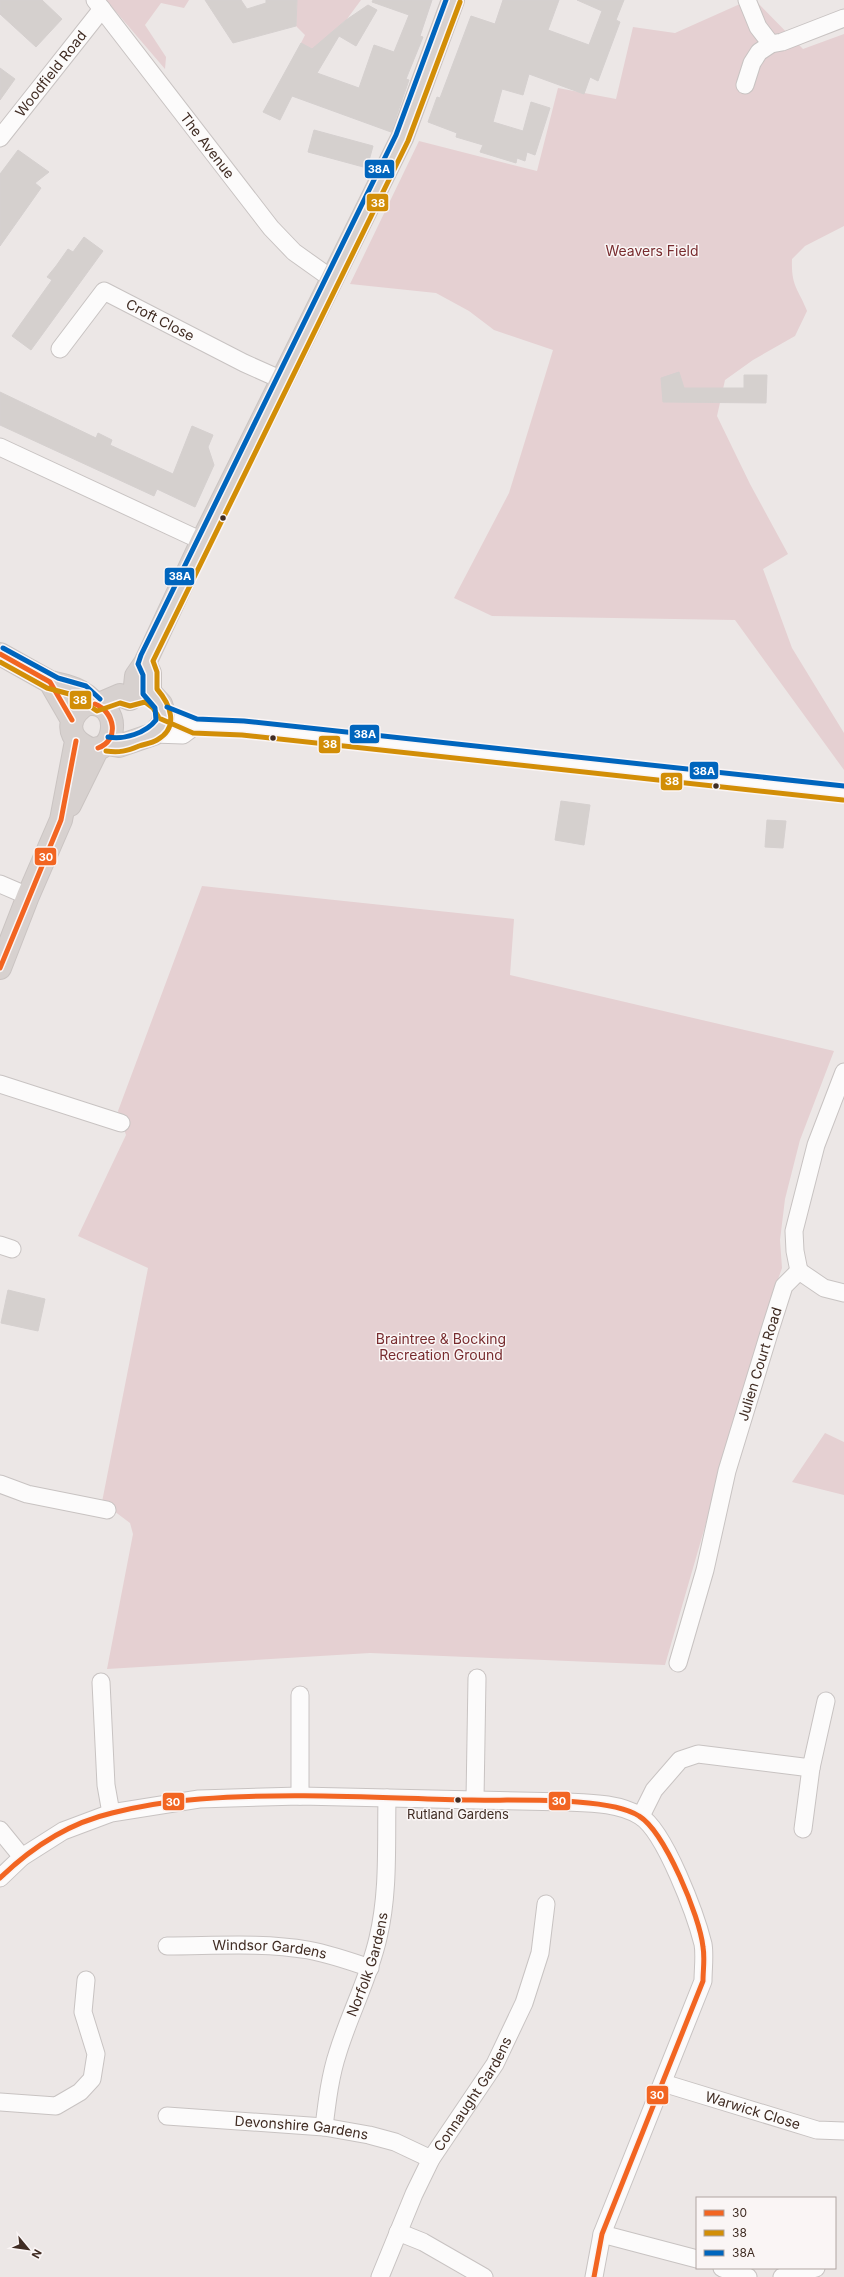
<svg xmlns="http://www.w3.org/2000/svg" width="844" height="2277" viewBox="0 0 844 2277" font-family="Inter,sans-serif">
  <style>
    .green { fill: #e5d0d2 }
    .building { fill: #d5d0ce; stroke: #d5d0cf }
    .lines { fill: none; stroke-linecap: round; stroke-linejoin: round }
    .minor-casing { stroke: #c8c3c2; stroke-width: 19 }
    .major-casing { stroke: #cac4c2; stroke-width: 24 }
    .minor { stroke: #fcfbfb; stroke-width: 17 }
    .major { stroke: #d7d1cf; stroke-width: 22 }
    .bus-1-casing { stroke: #faf5f5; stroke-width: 8 }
    .bus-2-casing { stroke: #faf5f5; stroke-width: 8 }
    .bus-3-casing { stroke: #faf5f5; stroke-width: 8 }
    .bus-1 { stroke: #f26522; stroke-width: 5 }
    .bus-2 { stroke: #d28e07; stroke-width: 5 }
    .bus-3 { stroke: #0065bd; stroke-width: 5 }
    .bus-dot { fill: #402c23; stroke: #faf5f5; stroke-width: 1.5 }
    .labels { text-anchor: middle; stroke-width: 3; stroke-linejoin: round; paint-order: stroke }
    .bus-label { font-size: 13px; fill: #402c23; stroke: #faf5f5 }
    .street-label { font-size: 14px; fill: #402c23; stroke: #faf5f5 }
    .park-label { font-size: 14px; fill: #782c2f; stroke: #faf5f5 }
    .line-badge { stroke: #faf5f5; stroke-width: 1.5 }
    .badge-label { font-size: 11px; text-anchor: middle; font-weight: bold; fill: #fff }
  </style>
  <rect width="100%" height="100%" fill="#ece7e6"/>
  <path class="green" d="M106 0H189L184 8 161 3 145 25 166 57 165 69Z
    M297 0H361L347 19 332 32 319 54 301 43 305 35 296 26Z
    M749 0H755L803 49 844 34V226L805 246 792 259C791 287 798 288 807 311L795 336 753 360 725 380 717 416 750 484 788 554 763 569 792 648 844 733V770L735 620 492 616 454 598 509 493 553 350 494 330 469 311 436 293 350 284 419 141 537 171 558 88 616 99 633 27 675 33Z
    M202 886 514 919 510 975 834 1051 800 1140 785 1199 780 1240 782 1268 769 1305 665 1665 370 1653 107 1669 133 1534 130 1523 102 1502 148 1268 78 1236 126 1135 118 1111Z
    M825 1433 844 1442V1495L792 1482Z"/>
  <path class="building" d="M0 0H42L62 19 36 47 0 14Z
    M205 0H241L247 9 266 3V0H297L296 26 233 43Z
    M373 0H432L420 36 423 37 406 79 409 80 391 132 292 96 280 120 263 112 301 43 312 49 346 20 368 5 377 10 356 46 339 36 317 73 359 88 374 45 394 52 409 15 372 2Z
    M503 0H559L548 30 589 45 602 11 577 0H624L616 20 620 22 598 81 590 77 584 94 529 74 523 95 502 89 493 122 523 131 531 102 550 108 535 155 527 152 525 161 517 158 516 163 480 152 483 145 456 137 457 133 428 122 437 97 440 98 471 16 495 24Z
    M0 68 15 79 0 100Z
    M314 130 373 146 367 168 308 152Z
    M18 150 49 172 35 183 41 188 0 246V174Z
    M84 237 103 251 31 350 12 336 52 280 47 277 56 266 68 249 73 252Z
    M679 372 684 388H744V375H767L766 403 663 402 661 378Z
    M0 392 96 438 98 433 112 440 110 445 173 474 192 426 213 435 208 447 214 465 195 507 157 489 154 496 0 425Z
    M561 801 590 805 584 845 555 840Z
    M767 820 786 821 783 848 765 847Z
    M8 1290 45 1299 38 1331 1 1323Z"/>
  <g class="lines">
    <defs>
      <g id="minor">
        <path id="s1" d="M95 0 271 228 294 252 332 279"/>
        <path d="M747 0 758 27 771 44"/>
        <path d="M745 85 752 63 759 52 771 44 782 42 844 18"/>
        <path id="s2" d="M0 138 102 9"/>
        <path id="s3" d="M60 349 104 291 244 363 282 380"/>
        <path d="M0 447 202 541"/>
        <path d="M164 713 195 726 243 728 844 793"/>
        <path d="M154 734 183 735 195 726"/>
        <path d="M0 884 28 896"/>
        <path d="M0 1084 121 1123"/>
        <path d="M0 1245 12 1249"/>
        <path d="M799 1271 795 1251 794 1231 816 1145 844 1072"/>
        <path d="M799 1271 824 1288 844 1293"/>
        <path d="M0 1484 27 1494 107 1510"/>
        <path id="s4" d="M678 1663 705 1570 727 1471 770 1330 784 1286 799 1271"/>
        <path d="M101 1682 106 1785 111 1813"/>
        <path d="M300 1796V1695"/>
        <path d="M475 1799 477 1678"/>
        <path d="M641 1816 654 1790 680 1760 698 1754 811 1768 826 1701"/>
        <path d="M803 1829 811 1768"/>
        <path d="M0 1830 22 1857"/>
        <path d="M0 1878 22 1857 63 1831 111 1813 199 1799 300 1796 566 1802C590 1803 619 1803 640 1816 665 1831 696 1916 703 1944 705 1955 703 1969 703 1981L602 2234 594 2277"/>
        <path id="s5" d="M167 1946C213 1946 262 1942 308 1950 329 1954 350 1961 370 1968"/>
        <path id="s6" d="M663 2083 817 2130 844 2131"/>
        <path d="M0 2102 56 2106 80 2092 92 2079 96 2054 83 2012 86 1980"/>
        <path id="s7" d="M167 2116 324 2127 369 2135 395 2142 431 2159"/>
        <path id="s8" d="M324 2127C327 2102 330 2076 338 2052 350 2013 369 1978 378 1938 389 1892 386 1845 387 1798"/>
        <path d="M398 2232 423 2242 484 2277"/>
        <path d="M602 2234 697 2259"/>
        <path d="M722 2268 748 2277"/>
        <path id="s9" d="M380 2277 414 2194 431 2159 495 2064 524 2003 540 1953 546 1904"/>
        <path d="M782 2277 816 2268"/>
      </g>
      <path id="major" d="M0 654 50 682 72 720
        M50 682C68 686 83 689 95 704
        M134 696 136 676 145 663 202 541 402 138 453 0
        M87 704C127 700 114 766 83 745 64 733 70 714 87 704Z
        M99 704 120 695 130 699
        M107 744 119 746 154 734 163 723 164 713 161 704 150 692V673L145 663
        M70 805 98 748
        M0 968 28 896 61 820 76 741"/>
    </defs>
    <use href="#minor" class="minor-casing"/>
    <use href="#major" class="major-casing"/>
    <use href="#minor" class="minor"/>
    <use href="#major" class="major"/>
    <defs>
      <path id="bus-1" d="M0 654 50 682 72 720
        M95 704C115 712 120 740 98 748
        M0 968 61 820 76 741
        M0 1878C31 1848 69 1823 112 1813 140 1806 172 1801 200 1799 290 1792 381 1798 472 1800 511 1801 609 1796 639 1816 665 1832 700 1917 703 1947 705 1958 703 1970 703 1981L602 2234 594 2277"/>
      <path id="bus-2" d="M0 662 47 688 73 695 97 711 120 703 130 706 145 702 153 708 158 716
        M161 719 193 733 242 735 843 800
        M106 751C119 753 127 751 139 746 145 744 152 743 157 740 180 727 170 704 157 689V672L153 661 408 141 460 2"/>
      <path id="bus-3" d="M3 648 58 678 86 686 100 699
        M167 707 197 719 244 721 844 786
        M108 737C124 740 146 733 156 720L155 708 143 694V675L138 664 141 655 396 135 446 0"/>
    </defs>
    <use href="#bus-1" class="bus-1-casing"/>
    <use href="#bus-2" class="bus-2-casing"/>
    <use href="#bus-3" class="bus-3-casing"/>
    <use href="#bus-1" class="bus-1"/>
    <use href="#bus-2" class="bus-2"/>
    <use href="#bus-3" class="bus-3"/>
  </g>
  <g class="bus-dot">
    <circle cx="223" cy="518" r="3.5"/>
    <circle cx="273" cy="738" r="3.5"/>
    <circle cx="716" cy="786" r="3.5"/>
    <circle cx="458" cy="1800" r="3.5"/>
  </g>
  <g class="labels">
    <g class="bus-label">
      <text x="458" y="1819">Rutland Gardens</text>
    </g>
    <g class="street-label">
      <text dy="5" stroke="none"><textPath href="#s2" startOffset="82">Woodfield Road</textPath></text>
      <text dy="5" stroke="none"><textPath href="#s1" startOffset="184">The Avenue</textPath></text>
      <text dy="5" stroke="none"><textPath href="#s3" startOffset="136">Croft Close</textPath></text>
      <text dy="5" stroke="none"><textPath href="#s4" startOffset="310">Julien Court Road</textPath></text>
      <text dy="5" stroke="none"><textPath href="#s5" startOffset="103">Windsor Gardens</textPath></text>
      <text dy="5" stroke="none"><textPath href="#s8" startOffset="169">Norfolk Gardens</textPath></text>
      <text dy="5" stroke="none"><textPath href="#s9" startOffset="206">Connaught Gardens</textPath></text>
      <text dy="5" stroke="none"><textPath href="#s6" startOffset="94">Warwick Close</textPath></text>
      <text dy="5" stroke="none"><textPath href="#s7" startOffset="135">Devonshire Gardens</textPath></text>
    </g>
    <g class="park-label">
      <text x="652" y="256">Weavers Field</text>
      <text x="441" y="1344">Braintree &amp; Bocking<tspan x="441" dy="16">Recreation Ground</tspan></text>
    </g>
  </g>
  <g class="line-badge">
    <rect x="364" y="159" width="31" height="20" rx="4" fill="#0065bd"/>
    <rect x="366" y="193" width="23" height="19" rx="4" fill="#d28e07"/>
    <rect x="164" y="567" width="31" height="19" rx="4" fill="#0065bd"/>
    <rect x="69" y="690" width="23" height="20" rx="4" fill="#d28e07"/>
    <rect x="349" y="724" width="31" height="20" rx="4" fill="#0065bd"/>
    <rect x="318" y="735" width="23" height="19" rx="4" fill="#d28e07"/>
    <rect x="689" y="761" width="30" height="19" rx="4" fill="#0065bd"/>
    <rect x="660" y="772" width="23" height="19" rx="4" fill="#d28e07"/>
    <rect x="34" y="847" width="23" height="19" rx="4" fill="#f26522"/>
    <rect x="548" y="1791" width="23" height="20" rx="4" fill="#f26522"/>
    <rect x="162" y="1792" width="23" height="19" rx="4" fill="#f26522"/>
    <rect x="646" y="2085" width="23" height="20" rx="4" fill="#f26522"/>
  </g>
  <g class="badge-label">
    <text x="379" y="173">38A</text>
    <text x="378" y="207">38</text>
    <text x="180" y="580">38A</text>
    <text x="80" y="704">38</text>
    <text x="365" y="738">38A</text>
    <text x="330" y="748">38</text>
    <text x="704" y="775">38A</text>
    <text x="672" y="785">38</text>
    <text x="46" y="861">30</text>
    <text x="559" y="1805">30</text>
    <text x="173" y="1806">30</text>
    <text x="657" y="2099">30</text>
  </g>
  <rect x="696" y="2197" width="140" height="72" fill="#faf5f5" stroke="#b0a5a1"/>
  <rect x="704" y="2210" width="20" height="6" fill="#f26522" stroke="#b0a5a1"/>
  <text x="732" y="2217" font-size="12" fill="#402c23">30</text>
  <rect x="704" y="2230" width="20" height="6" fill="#d28e07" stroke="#b0a5a1"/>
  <text x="732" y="2237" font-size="12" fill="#402c23">38</text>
  <rect x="704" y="2250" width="20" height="6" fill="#0065bd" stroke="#b0a5a1"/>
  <text x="732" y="2257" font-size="12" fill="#402c23">38A</text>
  <g transform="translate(28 2249) rotate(119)" stroke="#faf5f5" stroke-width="3" paint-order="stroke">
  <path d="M0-3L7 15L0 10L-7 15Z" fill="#402c23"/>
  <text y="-6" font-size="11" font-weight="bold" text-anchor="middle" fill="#402c23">N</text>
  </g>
</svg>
